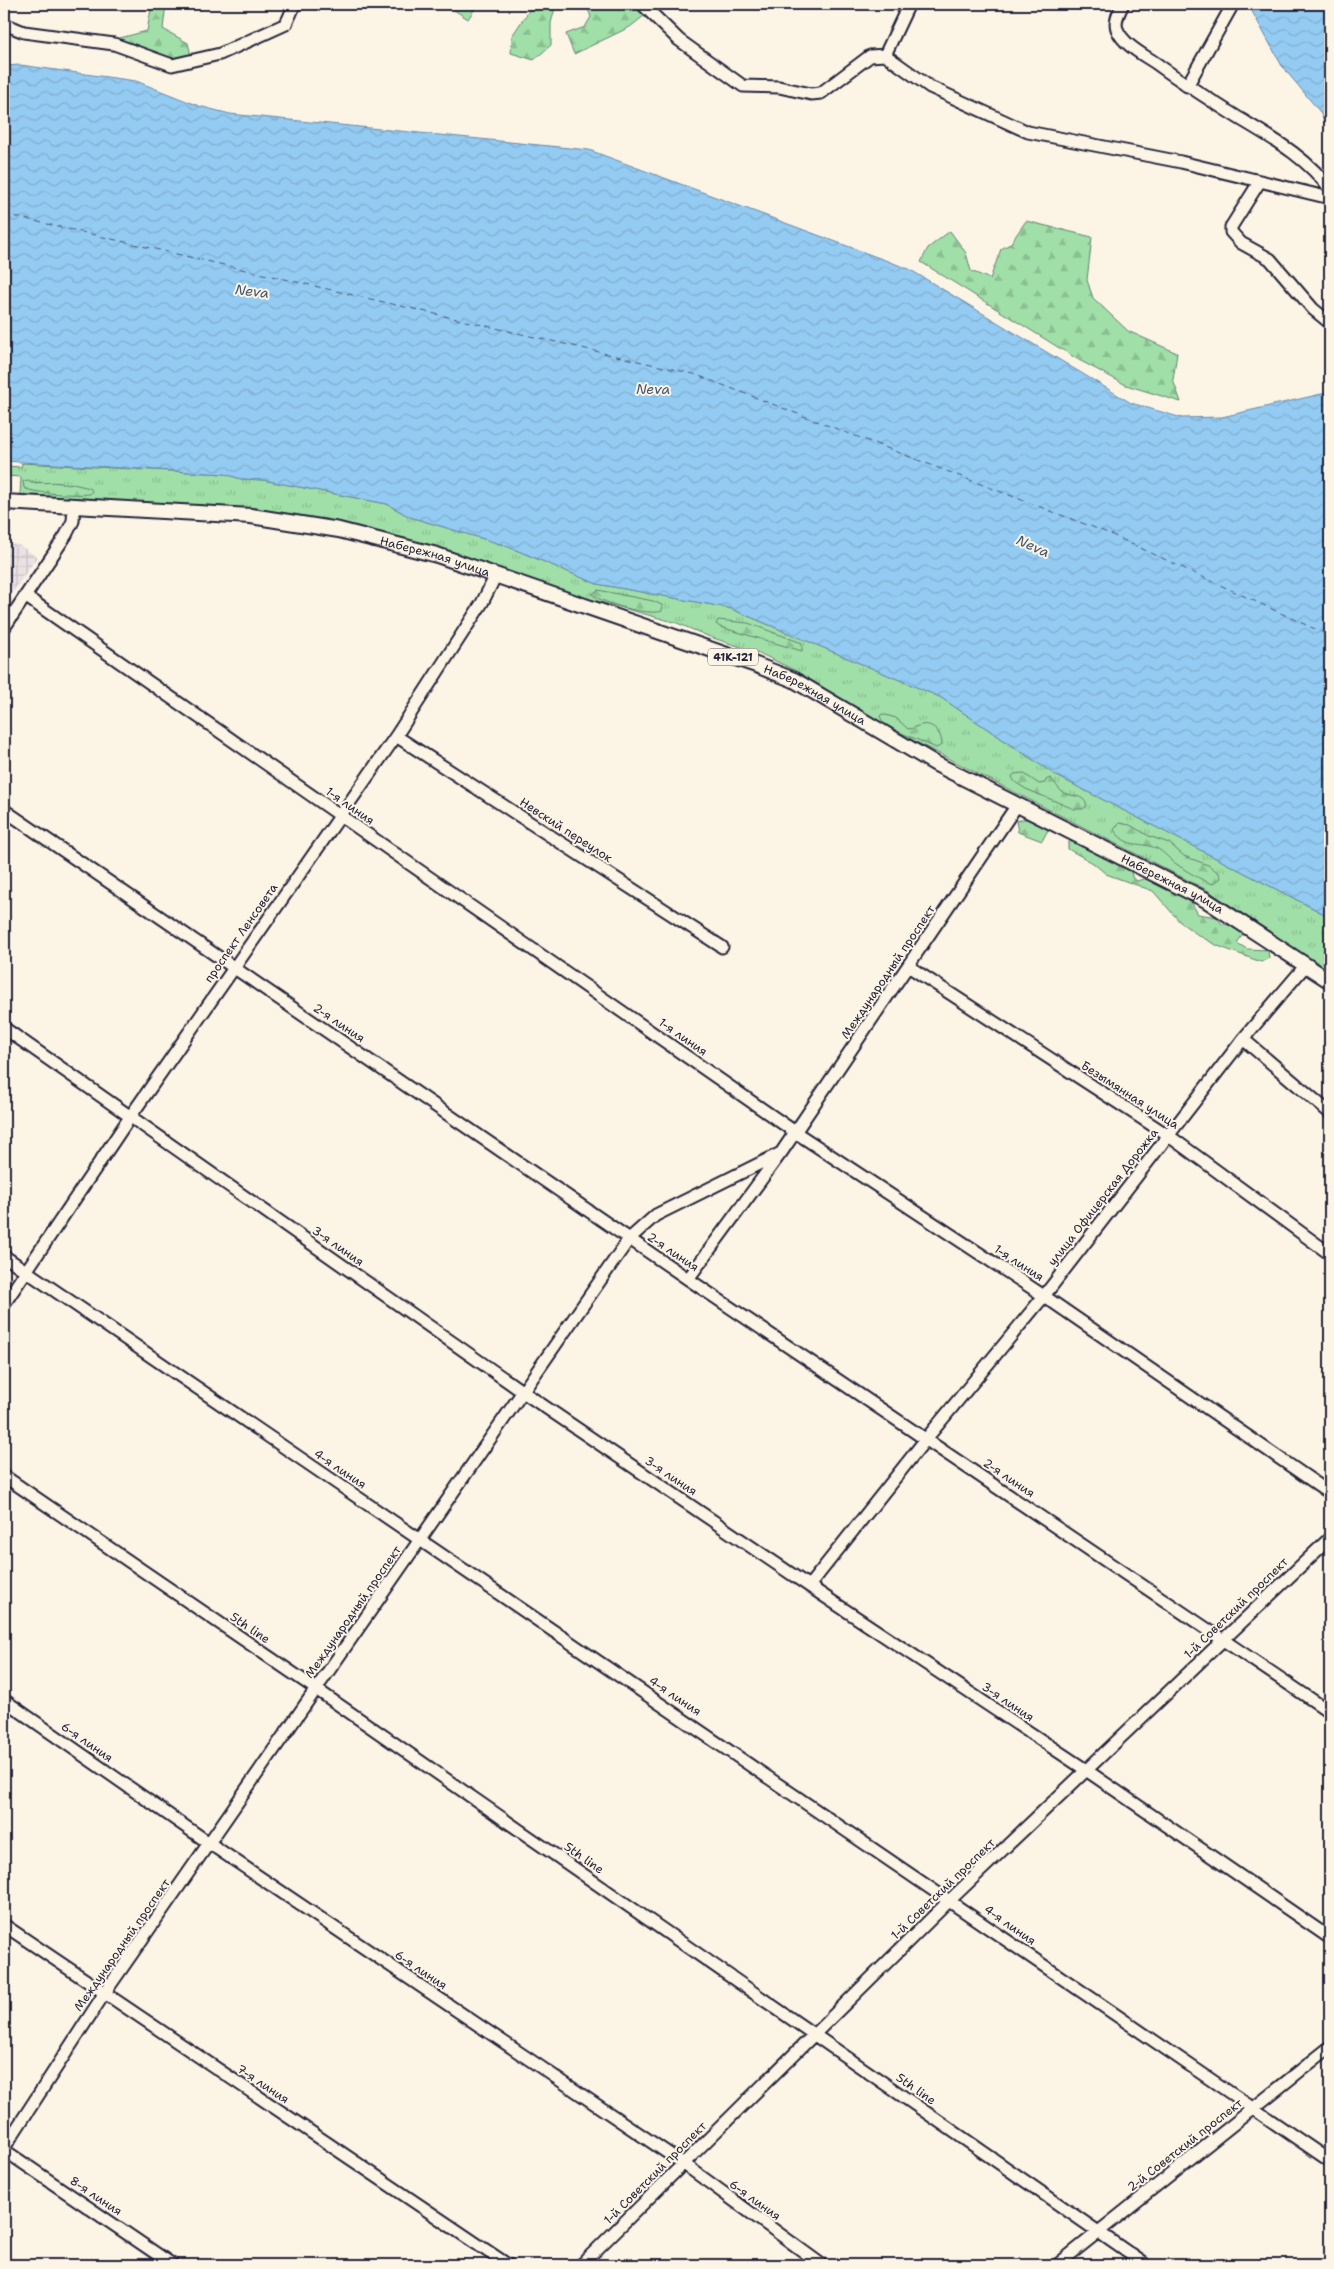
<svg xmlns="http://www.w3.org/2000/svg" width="1334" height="2269" viewBox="0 0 1334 2269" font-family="'Shantell Sans',sans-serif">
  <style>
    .industrial { fill: url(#industrial-grid) }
    .grass { fill: url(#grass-tufts); stroke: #618071 }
    .forest { fill: url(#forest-firs); stroke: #618071 }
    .water { fill: url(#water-waves); stroke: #6687a9 }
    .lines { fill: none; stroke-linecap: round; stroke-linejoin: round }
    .ferry { stroke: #445572; stroke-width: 1; stroke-dasharray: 6 5; stroke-linecap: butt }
    .minor-casing { stroke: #22223b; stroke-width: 15 }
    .major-casing { stroke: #22223b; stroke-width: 18 }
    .minor { stroke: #fcf5e5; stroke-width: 11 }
    .major { stroke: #fcf5e5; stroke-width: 14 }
    .labels { text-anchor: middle; stroke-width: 4; stroke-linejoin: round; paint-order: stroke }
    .shield { fill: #fcf5e5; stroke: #63616e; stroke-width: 1 }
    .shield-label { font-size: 11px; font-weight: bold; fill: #22223b }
    .street-label { font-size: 12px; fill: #22223b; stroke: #fcf5e5 }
    .water-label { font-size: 14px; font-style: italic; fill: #445572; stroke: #fcf5e5 }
  </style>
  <defs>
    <pattern id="industrial-grid" width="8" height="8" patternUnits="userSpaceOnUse" patternTransform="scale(1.25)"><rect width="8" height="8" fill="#eae1e4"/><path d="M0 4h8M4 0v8" fill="none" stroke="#c8c1c4"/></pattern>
    <pattern id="grass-tufts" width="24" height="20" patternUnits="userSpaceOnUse" patternTransform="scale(1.25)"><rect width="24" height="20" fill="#a0dfa7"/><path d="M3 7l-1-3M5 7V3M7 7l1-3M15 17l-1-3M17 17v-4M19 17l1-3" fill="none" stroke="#8abf91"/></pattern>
    <pattern id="forest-firs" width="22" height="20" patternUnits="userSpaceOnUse" patternTransform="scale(1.25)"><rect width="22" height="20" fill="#a0dfa7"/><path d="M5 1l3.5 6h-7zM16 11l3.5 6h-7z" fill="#8abf91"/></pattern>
    <pattern id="water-waves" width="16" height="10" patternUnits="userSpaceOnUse" patternTransform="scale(1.25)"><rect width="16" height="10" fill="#94cbf2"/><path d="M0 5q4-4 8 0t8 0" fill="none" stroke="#7faed0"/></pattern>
  </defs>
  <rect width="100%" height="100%" fill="#fcf5e5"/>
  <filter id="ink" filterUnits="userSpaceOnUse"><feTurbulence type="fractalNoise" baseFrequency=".02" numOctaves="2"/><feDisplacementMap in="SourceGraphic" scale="10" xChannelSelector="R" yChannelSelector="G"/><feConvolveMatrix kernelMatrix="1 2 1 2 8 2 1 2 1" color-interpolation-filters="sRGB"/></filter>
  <g filter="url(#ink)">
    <path class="industrial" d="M4 542 21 546 37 557 4 605Z"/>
    <path class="grass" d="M22 463 225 474 241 479 263 480 387 504 410 517 504 545 597 584 729 608 940 697 1057 776 1330 917V973L1209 891 900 734 796 671 759 653 710 637 677 623 583 597 439 548 341 522 252 508 20 495 21 477 4 476V466L21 467Z"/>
    <path class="forest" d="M152 4H166L163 29 188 43 191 55 169 59 116 39 147 31Z
      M451 4H478L468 19 451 8Z
      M529 4H556L551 23V45L534 60 511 53 512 36 530 9Z
      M586 4H635L644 16 630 27 574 54 566 34 585 27 591 17Z
      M1026 221 1092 237 1087 280 1093 298 1128 331 1177 353 1173 380 1181 402 1126 385 1077 359 921 262 928 248 950 231 966 253 971 271 990 279 1001 249 1010 244Z
      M28 480C38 486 57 479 68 485L73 484 90 488 92 491 90 494C77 495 35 494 24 488L23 481Z
      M598 590 653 601 662 605V611C650 616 602 604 592 594Z
      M718 620 748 623 802 643V651L720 627 716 624Z
      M882 714 896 718 908 729C913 729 916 726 921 725 934 722 942 734 942 745L936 748C918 739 901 734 884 725L880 716Z
      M1023 773 1039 784 1045 783 1046 780 1050 778C1056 782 1057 789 1064 793 1073 797 1083 794 1087 805L1083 809H1074L1026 789 1015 782 1012 777 1014 774Z
      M1024 819C1034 819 1043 822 1048 830L1042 841 1018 832 1016 821Z
      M1119 823 1130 825 1149 836 1169 843 1184 856 1208 865 1219 873 1221 878 1213 884C1201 880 1186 871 1175 863 1169 859 1163 851 1156 848 1137 841 1128 849 1114 830Z
      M1071 841 1115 861 1120 867 1131 870 1132 877 1137 881 1146 878 1157 882 1190 900 1198 914 1217 917 1222 924C1231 925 1237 927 1243 934L1237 943 1247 949 1268 950 1269 958 1261 962 1218 946 1198 935 1180 922 1153 891 1106 874 1093 863 1068 849V843Z"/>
    <path class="water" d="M1248 4H1330V70L1326 88V96L1330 100V136L1320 112 1282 66Z
      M20 65 136 81 199 106 230 114 589 150 909 269 1131 403 1182 418 1222 417 1330 392V917L1057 776 940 697 729 608 597 584 504 545 410 517 387 504 263 480 241 479 225 474 4 461V66Z"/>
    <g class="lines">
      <path class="ferry" d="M4 214 694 374 1108 533 1330 636"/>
      <defs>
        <path id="minor" d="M642 4 679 40 743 86 779 87 811 94 821 93 870 56 885 55 930 87 1028 132 1181 162 1330 198
          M1123 4C1119 12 1114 21 1117 29 1123 45 1144 55 1157 64 1183 83 1210 100 1237 117 1270 137 1309 158 1330 190
          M4 24 24 32 114 44 172 65 220 54 286 24 295 4
          M885 55 909 4
          M1187 86 1233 4
          M1260 181 1231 227V232L1241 243 1270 259 1313 309 1330 323
          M25 596 795 1132 1044 1296 1330 1493
          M4 628 66 535 73 521 74 506
          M396 736 722 947
          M4 810 688 1279 1330 1712
          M908 966 1169 1136 1330 1254
          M4 1028 523 1392 809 1586 1086 1770 1330 1938
          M1243 1039 1330 1113
          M4 1256 1330 2161
          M688 1279 780 1154
          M4 1304 130 1117 396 736 482 603 496 575
          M4 1476 316 1689 1146 2265
          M809 1586 926 1439 1044 1296 1243 1039 1306 965
          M4 1700 209 1843 684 2164 822 2265
          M4 1925 508 2265
          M4 2148 104 1994 629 1239 656 1215 781 1153 1017 805
          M4 2150 173 2265
          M581 2265 950 1900 1330 1538
          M1057 2265 1330 2047"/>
        <g id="major">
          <path id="s1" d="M4 502 251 516 339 530 437 555 756 665 794 680 936 764 1206 900 1330 981"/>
        </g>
      </defs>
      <use href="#minor" class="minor-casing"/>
      <use href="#major" class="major-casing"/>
      <use href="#minor" class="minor"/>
      <use href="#major" class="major"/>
    </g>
  </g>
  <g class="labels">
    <rect class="shield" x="708" y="648.5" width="50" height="17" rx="4"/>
    <g class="shield-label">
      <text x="733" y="661">41К-121</text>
    </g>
    <g class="street-label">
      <text dy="4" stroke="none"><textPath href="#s1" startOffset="436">Набережная улица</textPath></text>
      <text dy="4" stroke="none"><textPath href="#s1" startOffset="841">Набережная улица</textPath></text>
      <text transform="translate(350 806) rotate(35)" y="4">1-я линия</text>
      <text transform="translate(566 830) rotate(33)" y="4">Невский переулок</text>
      <text dy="4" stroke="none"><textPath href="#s1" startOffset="1246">Набережная улица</textPath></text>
      <text transform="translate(241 933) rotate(-55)" y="4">проспект Ленсовета</text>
      <text transform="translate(888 972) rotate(-56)" y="4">Международный проспект</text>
      <text transform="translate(339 1023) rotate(34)" y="4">2-я линия</text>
      <text transform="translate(683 1037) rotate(35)" y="4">1-я линия</text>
      <text transform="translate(1130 1095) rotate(33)" y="4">Безымянная улица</text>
      <text transform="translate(1103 1197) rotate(-52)" y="4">улица Офицерская Дорожка</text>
      <text transform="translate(338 1246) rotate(35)" y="4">3-я линия</text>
      <text transform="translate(673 1252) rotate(34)" y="4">2-я линия</text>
      <text transform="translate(1019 1263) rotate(33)" y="4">1-я линия</text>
      <text transform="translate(340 1469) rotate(34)" y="4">4-я линия</text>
      <text transform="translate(671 1476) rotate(34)" y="4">3-я линия</text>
      <text transform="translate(1009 1478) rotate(34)" y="4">2-я линия</text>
      <text transform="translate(1236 1608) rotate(-44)" y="4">1-й Советский проспект</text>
      <text transform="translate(353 1612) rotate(-55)" y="4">Международный проспект</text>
      <text transform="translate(250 1628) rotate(34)" y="4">5th line</text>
      <text transform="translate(675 1696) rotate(34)" y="4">4-я линия</text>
      <text transform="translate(1008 1702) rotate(34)" y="4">3-я линия</text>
      <text transform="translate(87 1742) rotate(35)" y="4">6-я линия</text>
      <text transform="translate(584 1858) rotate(35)" y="4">5th line</text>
      <text transform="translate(943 1889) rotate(-44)" y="4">1-й Советский проспект</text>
      <text transform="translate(1010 1925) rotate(35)" y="4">4-я линия</text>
      <text transform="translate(122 1945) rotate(-55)" y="4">Международный проспект</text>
      <text transform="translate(421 1970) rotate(34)" y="4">6-я линия</text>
      <text transform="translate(263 2084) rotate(34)" y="4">7-я линия</text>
      <text transform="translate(916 2089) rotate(35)" y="4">5th line</text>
      <text transform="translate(1185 2145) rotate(-38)" y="4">2-й Советский проспект</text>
      <text transform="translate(655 2173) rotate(-45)" y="4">1-й Советский проспект</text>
      <text transform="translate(96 2196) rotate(34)" y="4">8-я линия</text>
      <text transform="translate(755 2200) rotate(36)" y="4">6-я линия</text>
    </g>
    <g class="water-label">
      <text transform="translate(252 291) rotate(7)" y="5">Neva</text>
      <text x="653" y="394">Neva</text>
      <text transform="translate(1033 546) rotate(24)" y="5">Neva</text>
    </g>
  </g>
  <rect width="1334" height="2269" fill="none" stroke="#fcf5e5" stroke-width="20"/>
  <rect x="10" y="10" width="1314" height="2249" fill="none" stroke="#22223b" stroke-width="2" filter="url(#ink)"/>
</svg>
